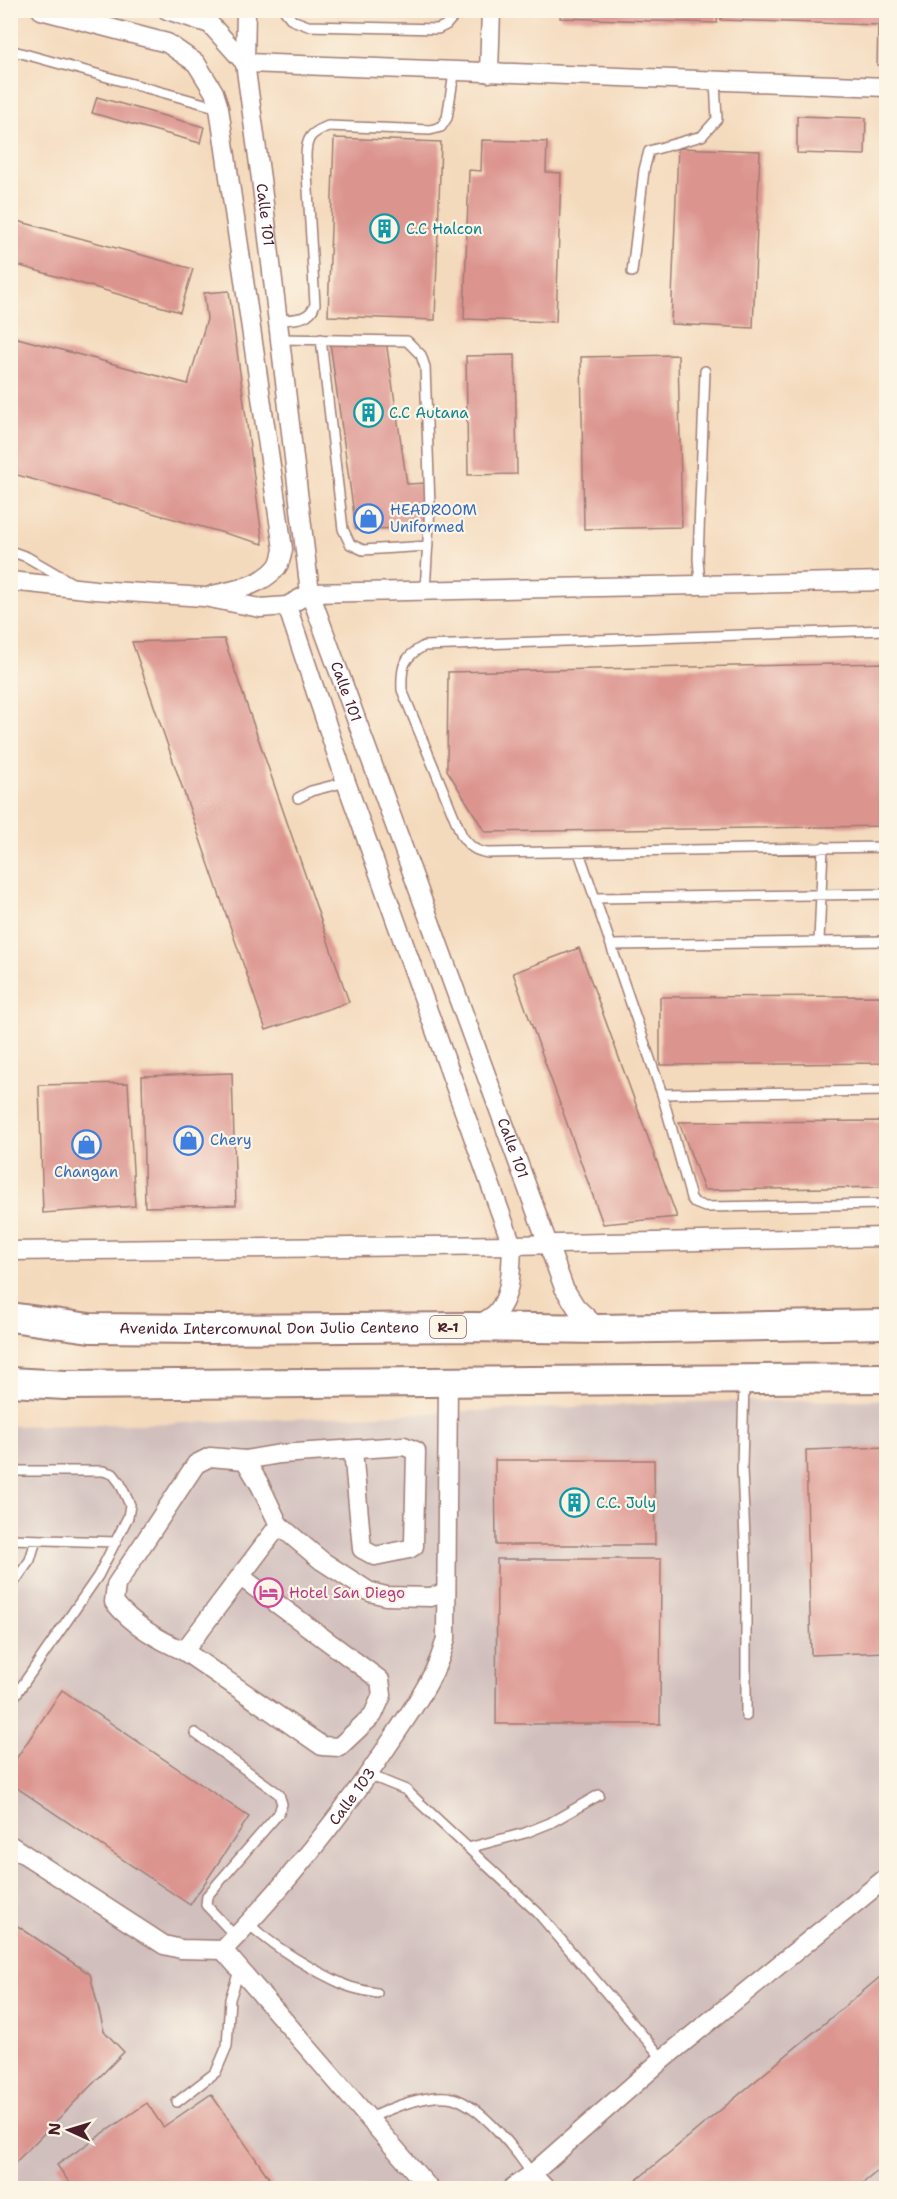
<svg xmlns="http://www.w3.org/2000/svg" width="897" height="2199" viewBox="0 0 897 2199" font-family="'Shantell Sans',sans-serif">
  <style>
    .industrial { fill: #d1bfbd }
    .building { fill: #dc948f }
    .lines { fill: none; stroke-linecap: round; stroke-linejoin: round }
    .service-casing { stroke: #9f7c74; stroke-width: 12 }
    .minor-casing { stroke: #9f7c74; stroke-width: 21 }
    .primary-casing { stroke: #9f7c74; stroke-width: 32 }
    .service { stroke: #fff; stroke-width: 9 }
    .minor { stroke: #fff; stroke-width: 18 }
    .primary { stroke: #fff; stroke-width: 28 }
    .labels { text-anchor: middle; stroke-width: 4.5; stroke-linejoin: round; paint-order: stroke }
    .shield { fill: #fcf5e5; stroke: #7f5f63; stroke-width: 1.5 }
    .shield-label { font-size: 14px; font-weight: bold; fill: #4a1f2b }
    .street-label { font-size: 15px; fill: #4a1f2b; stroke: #fcf5e5 }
    .culture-label { font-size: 15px; fill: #0d838f; stroke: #fcf5e5; text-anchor: start }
    .shop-label { font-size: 15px; fill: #366cbe; stroke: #fcf5e5; text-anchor: start }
    .hotel-label { font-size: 15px; fill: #b23c85; stroke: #fcf5e5; text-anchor: start }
  </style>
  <rect width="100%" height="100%" fill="#fcf5e5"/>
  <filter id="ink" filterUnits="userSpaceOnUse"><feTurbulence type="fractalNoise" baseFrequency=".0167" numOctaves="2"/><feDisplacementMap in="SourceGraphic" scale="12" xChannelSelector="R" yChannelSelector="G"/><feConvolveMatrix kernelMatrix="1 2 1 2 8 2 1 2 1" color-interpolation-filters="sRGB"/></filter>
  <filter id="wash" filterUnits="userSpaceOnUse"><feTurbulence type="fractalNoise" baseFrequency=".008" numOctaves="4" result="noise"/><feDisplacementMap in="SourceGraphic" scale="24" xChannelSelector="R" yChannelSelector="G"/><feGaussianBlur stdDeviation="1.35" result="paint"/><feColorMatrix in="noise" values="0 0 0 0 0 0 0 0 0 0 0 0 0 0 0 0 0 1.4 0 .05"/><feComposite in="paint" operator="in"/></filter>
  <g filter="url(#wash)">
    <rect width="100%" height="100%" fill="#f4dabd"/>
    <path class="industrial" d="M886 1400V2188H11L10 1426 185 1423 694 1402Z"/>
    <g id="blocks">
      <path class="building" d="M397 10H434V14L397 12Z
        M561 10H718L717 23 560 18Z
        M721 10H886V65H877L878 25 721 20Z
        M97 97 204 127 200 143 92 113Z
        M797 116 866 118 865 155 797 153Z
        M334 138 441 142 435 320 328 316Z
        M482 140 547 142 546 172 561 173 556 322 464 319 469 170 481 171Z
        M678 148 760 151 753 328 671 324Z
        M10 219 193 269 180 312 10 263Z
        M229 291 263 544 10 473V336L188 384 207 319 204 293Z
        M386 341 407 484 428 483V528L356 529 330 343Z
        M515 355 517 474 468 475 466 356Z
        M678 355 682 527 584 529 581 357Z
        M224 639 349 1002 266 1030 132 642Z
        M886 663V826L485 832 447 770 448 672Z
        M579 948 677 1217 603 1224 513 973Z
        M886 996V1063L660 1065V997Z
        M232 1073 236 1205 145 1207 142 1076Z
        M128 1083 135 1206 43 1213 39 1085Z
        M886 1121V1187L704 1190 679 1122Z
        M886 1447V1652L811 1655 806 1450Z
        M495 1460H654L655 1545H496Z
        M497 1559H661L660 1724H496Z
        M62 1690 249 1817 190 1905 10 1783V1768Z
        M10 1921 90 1974 104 2031 124 2052 10 2168Z
        M886 1972V2164L857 2188H627Z
        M211 2094 276 2188H73L57 2165 147 2103 163 2127Z"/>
    </g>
  </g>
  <g filter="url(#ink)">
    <use href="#blocks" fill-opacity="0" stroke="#9f7c74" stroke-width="1.5"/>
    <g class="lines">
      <defs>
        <path id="service" d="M284 10 292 20 308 26 438 29 446 25 459 10
          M10 50 219 108
          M632 272 644 170 649 151 702 136 717 119 715 82
          M277 320C293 319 310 321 315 304L306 157C306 137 311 133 328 126L430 130 441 127 447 118 454 73
          M279 339 407 341 421 355 425 367 430 506 425 591
          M321 339 343 529 350 544 363 550 428 546
          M10 551 27 557 72 583
          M700 583 698 559 705 371
          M886 630 424 646C403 657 401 667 402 690L462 836C470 847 475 851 488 853L886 847
          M298 798 311 791 346 782
          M579 852 662 1094 691 1198 695 1203 705 1207 886 1204
          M595 898 886 894
          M819 941 823 847
          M611 945 886 941
          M662 1094 886 1091
          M744 1381 742 1469 746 1563V1716
          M10 1471H103L113 1474 120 1483 130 1505 128 1517 98 1576 10 1703
          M10 1539 116 1542
          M10 1588 30 1560 36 1540
          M195 1733 279 1794 282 1804 279 1813 207 1896 206 1905 236 1937
          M369 1775 406 1790 538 1913 663 2059
          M468 1848 525 1833 550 1823 599 1795
          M249 1924C273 1947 314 1971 345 1985 354 1989 366 1991 377 1993
          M177 2102 216 2072 227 2046 230 1999 240 1968
          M369 2119C389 2108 430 2092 453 2098 481 2106 516 2150 532 2174"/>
        <g id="minor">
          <path d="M41 10 167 43 196 63 214 92 219 108 283 549C282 555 280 563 277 567 263 585 233 591 212 595"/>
          <path d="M167 10 210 24 245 63 886 87"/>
          <path id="s1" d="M246 10 245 63 261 179 310 593 564 1288 576 1307 599 1329"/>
          <path d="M489 73 491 10"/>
          <path d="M10 581 95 590 204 597 260 608 287 606 310 593 886 581"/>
          <path d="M287 606 346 782 512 1245C511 1267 512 1296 496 1313 491 1318 482 1322 476 1326"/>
          <path d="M10 1251 512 1245 886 1237"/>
          <path d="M353 1450 362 1549 375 1556 409 1549 414 1546V1542L416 1451 404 1446 280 1454 245 1460 260 1485 279 1525 322 1561 370 1592 386 1596 430 1597 446 1593"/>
          <path d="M245 1460 210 1457 196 1464 116 1585 114 1602C133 1625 157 1639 184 1651L279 1525"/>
          <path d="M184 1651 322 1746 339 1747 373 1715 382 1695 380 1680 241 1577"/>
          <path id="s2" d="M10 1845 164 1945 181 1949 223 1950C286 1885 343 1814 393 1738 414 1706 437 1676 446 1638L448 1381"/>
          <path d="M223 1950 429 2188"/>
          <path d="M532 2174 545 2188"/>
          <path d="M512 2188 532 2174 663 2059 886 1878"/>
        </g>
        <g id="primary">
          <path id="s3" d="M10 1317 90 1328 208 1329 473 1327 599 1329 886 1324"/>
          <path d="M10 1382 65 1385 886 1378"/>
        </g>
      </defs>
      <use href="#service" class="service-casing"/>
      <use href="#minor" class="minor-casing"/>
      <use href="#primary" class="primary-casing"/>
      <use href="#service" class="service"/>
      <use href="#minor" class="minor"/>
      <use href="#primary" class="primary"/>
    </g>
  </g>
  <defs>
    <symbol id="building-ring" viewBox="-11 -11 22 22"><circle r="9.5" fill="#fcf5e5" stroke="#0f9aa8" stroke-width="1.5"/><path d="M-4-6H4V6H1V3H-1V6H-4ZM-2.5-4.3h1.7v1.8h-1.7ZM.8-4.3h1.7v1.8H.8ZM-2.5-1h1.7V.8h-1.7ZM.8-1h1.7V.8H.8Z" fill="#0f9aa8"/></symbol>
    <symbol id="shop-ring" viewBox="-11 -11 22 22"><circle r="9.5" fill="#fcf5e5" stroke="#3f7fe0" stroke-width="1.5"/><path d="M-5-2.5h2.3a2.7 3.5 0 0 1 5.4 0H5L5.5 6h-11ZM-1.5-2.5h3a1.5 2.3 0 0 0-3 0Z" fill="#3f7fe0"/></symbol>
    <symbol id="hotel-ring" viewBox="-11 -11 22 22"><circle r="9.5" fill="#fcf5e5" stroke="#d1479c" stroke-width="1.5"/><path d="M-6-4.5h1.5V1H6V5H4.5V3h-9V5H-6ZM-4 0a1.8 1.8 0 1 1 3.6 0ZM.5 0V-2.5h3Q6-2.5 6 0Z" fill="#d1479c"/></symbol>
  </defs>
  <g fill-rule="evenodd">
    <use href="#building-ring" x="368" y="212" width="33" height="33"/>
    <use href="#building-ring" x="352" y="396" width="33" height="33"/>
    <use href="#shop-ring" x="352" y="502" width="33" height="33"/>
    <use href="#shop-ring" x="172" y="1124" width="33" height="33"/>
    <use href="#shop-ring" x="70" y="1128" width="33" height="33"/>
    <use href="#building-ring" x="558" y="1486" width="33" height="33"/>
    <use href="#hotel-ring" x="252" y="1576" width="33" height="33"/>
  </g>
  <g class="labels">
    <rect class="shield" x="430" y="1316" width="36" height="22" rx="4.5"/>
    <g class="shield-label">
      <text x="448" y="1332">R-1</text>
    </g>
    <g class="street-label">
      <text dy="5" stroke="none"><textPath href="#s1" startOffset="206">Calle 101</textPath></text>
      <text dy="5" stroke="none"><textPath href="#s1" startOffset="692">Calle 101</textPath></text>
      <text dy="5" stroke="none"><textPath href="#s1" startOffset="1178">Calle 101</textPath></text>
      <text dy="5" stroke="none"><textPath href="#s3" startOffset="260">Avenida Intercomunal Don Julio Centeno</textPath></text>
      <text dy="5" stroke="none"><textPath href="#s2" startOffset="444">Calle 103</textPath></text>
    </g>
    <g class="culture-label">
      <text x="406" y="234">C.C Halcon</text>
      <text x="389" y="418">C.C Autana</text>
      <text x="596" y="1508">C.C. July</text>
    </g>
    <g class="shop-label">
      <text x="390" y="515">HEADROOM<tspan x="390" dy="17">Uniformed</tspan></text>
      <text x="210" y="1145">Chery</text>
      <text x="86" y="1177" text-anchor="middle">Changan</text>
    </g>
    <g class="hotel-label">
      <text x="289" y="1598">Hotel San Diego</text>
    </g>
  </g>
  <rect width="897" height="2199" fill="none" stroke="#fcf5e5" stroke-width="36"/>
  <g transform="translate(69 2130) rotate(274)" stroke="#fcf5e5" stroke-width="4.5" paint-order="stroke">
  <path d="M0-4.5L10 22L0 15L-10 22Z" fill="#4a1f2b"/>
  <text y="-9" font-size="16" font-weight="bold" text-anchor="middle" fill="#4a1f2b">N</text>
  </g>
</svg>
